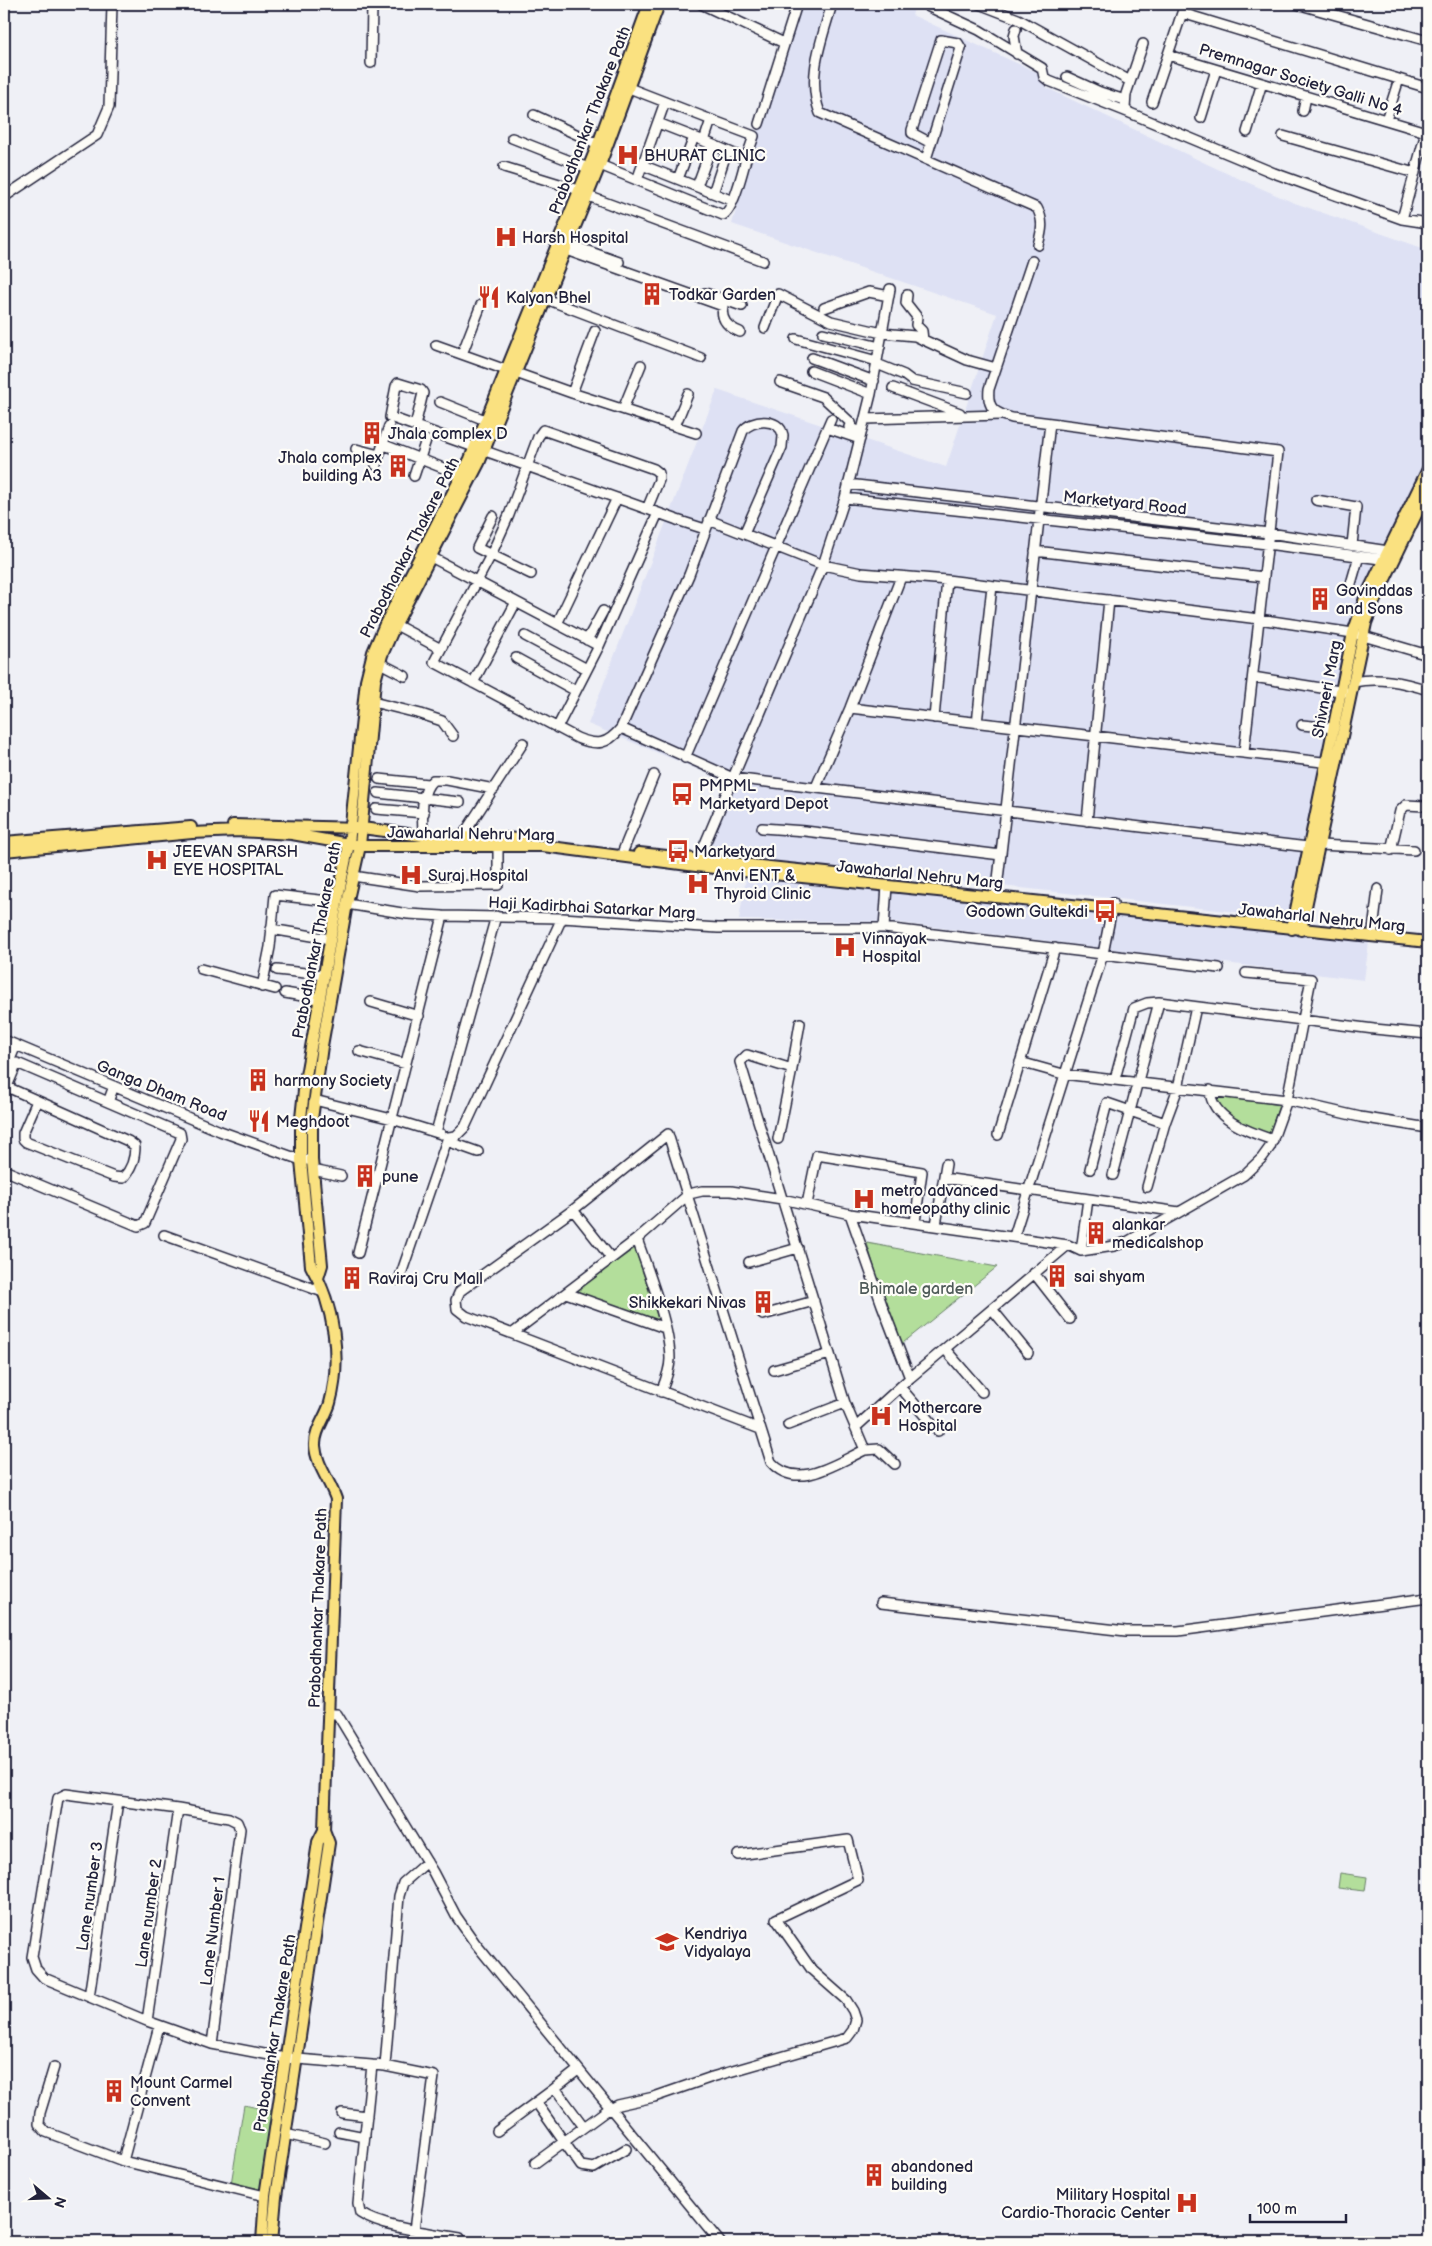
<svg xmlns="http://www.w3.org/2000/svg" width="1432" height="2246" viewBox="0 0 1432 2246" font-family="'Balsamiq Sans',sans-serif">
  <style>
    .built { fill: #dee1f4 }
    .green { fill: #b3de9b; stroke: #6a806b }
    .lines { fill: none; stroke-linecap: round; stroke-linejoin: round }
    .minor-casing { stroke: #22223b; stroke-width: 12 }
    .major-casing { stroke: #22223b; stroke-width: 14 }
    .minor { stroke: #fdfcf7; stroke-width: 9 }
    .major { stroke: #fae180; stroke-width: 10 }
    .labels { text-anchor: middle; stroke-width: 4.5; stroke-linejoin: round; paint-order: stroke }
    .street-label { font-size: 16px; fill: #22223b; stroke: #fdfcf7 }
    .poi-label { font-size: 16px; fill: #22223b; stroke: #fdfcf7; text-anchor: start }
    .park-label { font-size: 16px; fill: #4e5a58; stroke: #fdfcf7 }
  </style>
  <rect width="100%" height="100%" fill="#eff0f6"/>
  <filter id="ink" filterUnits="userSpaceOnUse"><feTurbulence type="fractalNoise" baseFrequency=".02" numOctaves="2"/><feDisplacementMap in="SourceGraphic" scale="10" xChannelSelector="R" yChannelSelector="G"/><feConvolveMatrix kernelMatrix="1 2 1 2 8 2 1 2 1" color-interpolation-filters="sRGB"/></filter>
  <g filter="url(#ink)">
    <path class="built" d="M793 4H916L912 15 1036 72 1047 88 1226 173 1292 202 1428 250V455L1369 574 1347 647 1290 918 697 852 726 781 588 724 717 390 946 467 997 314 732 224Z
      M746 878 1369 942 1364 980 891 922 739 920Z"/>
    <path class="green" d="M1209 1093 1279 1105 1268 1138 1239 1126Z
      M867 1243 997 1267 898 1347Z
      M635 1248 659 1322 576 1291Z
      M1340 1873 1367 1877 1365 1891 1338 1888Z
      M244 2105 272 2111 262 2191 231 2184Z"/>
    <g class="lines">
      <defs>
        <path id="minor" d="M701 4 784 43
          M832 4C822 39 806 77 820 113L1037 208C1044 221 1042 230 1038 245
          M979 4 1018 19 1130 81
          M1297 4 1428 41
          M927 6 979 30 1042 68 1044 77 1049 81 1130 113
          M1182 13 1428 88
          M1016 29 1014 36 1017 54
          M1143 44 1126 94 1125 109 1130 113 1274 173 1402 219 1428 223
          M1168 55 1426 132
          M371 63 372 4
          M1067 77 1100 92 1125 100
          M1152 102 1185 4
          M1303 111 1306 97
          M534 115 598 144
          M1201 118 1216 70
          M709 119 754 136 746 159
          M1386 120 1399 79
          M658 123 694 137
          M759 124 797 4
          M1247 132 1262 83
          M1283 136 1415 173
          M512 138 588 168
          M926 159 961 48 958 43 941 40 912 130V133L931 143
          M600 165 723 215C733 211 743 170 746 159L704 141 710 123 709 119 629 88
          M642 165 733 201
          M504 167 579 190
          M678 179 694 137 704 141
          M637 180 665 102
          M697 186 712 145
          M713 193 727 151
          M588 196 763 261
          M4 197 97 135 109 107 112 4
          M1402 219 1428 125
          M568 244 619 262
          M566 250 723 306C720 320 728 327 740 332
          M1032 261 989 389C987 408 994 413 1012 418L1278 452 1244 752
          M705 293 742 306
          M907 295 906 303 917 317 916 325 922 331 923 340
          M546 299 701 358
          M824 308 869 292 889 296
          M765 328 778 294 831 321 882 333 915 336 967 360 996 368
          M823 333 880 347
          M796 339 877 361
          M436 345 506 370
          M462 354 481 305
          M812 358 874 381
          M877 364 904 375 912 381 967 393
          M811 371 871 394
          M516 373 572 393 696 433
          M780 382 823 397 851 423 849 427 861 432
          M893 388 960 413
          M572 393 595 331
          M440 402 485 420
          M623 409 641 365
          M865 419 1001 415
          M415 426 423 393 421 390 398 383 396 386 390 417 675 519
          M675 426 688 394
          M827 428 860 439
          M382 444 461 475
          M356 449 379 455
          M376 465 389 426
          M414 476 426 440
          M848 484 1269 533 1395 552
          M845 498 1267 544 1388 560
          M1316 500 1356 507 1352 545
          M647 509 659 480V473L654 469 543 430 538 437 509 515 491 555 434 662 577 738C597 746 607 745 621 728L689 575 743 431C751 419 779 417 783 435 783 439 782 444 782 447L744 534
          M493 516 477 548 531 574
          M677 520 705 529
          M709 520 823 565 861 573 947 580 1259 619 1353 633 1428 655
          M1035 551 1264 577
          M431 557 599 646
          M1350 587 1359 556
          M557 624 617 498
          M396 625 441 649
          M525 636 587 669
          M587 640 603 611
          M516 658 576 691
          M380 663 405 676
          M1253 677 1346 692
          M1353 682C1380 677 1403 682 1428 690
          M473 683 516 602
          M373 702 421 714 442 721 453 736
          M850 708 1331 763
          M934 718 947 580
          M977 723 992 586
          M1302 725 1334 728
          M557 728 599 646 658 513
          M621 728 733 778 1308 847 1320 845 1414 850
          M685 758 831 419
          M379 779 428 784
          M816 787 850 708 901 577
          M378 793 460 802
          M376 809 424 813
          M1087 821 1109 600
          M762 828 805 831 1001 855
          M423 836C423 819 419 792 433 780H447L494 789
          M462 837 523 743
          M1391 850 1400 811 1406 805 1425 806
          M623 851 654 775
          M696 865 823 565 845 498 871 394 890 289
          M353 876 420 886 498 885V846
          M996 897 1050 423
          M347 904 408 914 443 916 562 918 718 928H884L887 886
          M884 928 1219 968
          M271 929 330 939
          M1373 931 1378 889
          M201 969 275 989
          M277 970 324 975
          M262 987 270 947 275 895 337 902
          M285 993 320 999
          M371 1002 419 1016
          M800 1023 792 1069 747 1055 740 1062 845 1403 865 1450 879 1449 895 1464
          M4 1040 220 1131 301 1160H308
          M359 1051 406 1064
          M1020 1062 1063 1074 1287 1100 1360 1117 1428 1128
          M4 1074 16 1045
          M1115 1079 1134 1008 1147 1003 1159 1002
          M7 1087 128 1141 135 1146C135 1159 132 1169 123 1178L114 1177 26 1142 23 1139V1133L37 1101
          M1210 1090C1211 1119 1249 1132 1273 1140
          M4 1094 17 1063 108 1102
          M314 1100 392 1119 441 1134
          M436 1132 496 916
          M998 1135 1055 948
          M778 1139 792 1069
          M447 1141 478 1152
          M1090 1169 1107 1103 1165 1123
          M4 1170 138 1226 145 1223 181 1139 180 1133 108 1102 114 1086
          M313 1170 341 1176
          M1113 1175 1159 1002 1374 1029 1428 1034
          M944 1178 1179 1212
          M1147 1187 1165 1123 1178 1088 1196 1007
          M807 1204 817 1155 922 1172 915 1222
          M573 1210 611 1258
          M850 1214 882 1305 910 1378
          M936 1225 946 1164
          M164 1235 323 1292
          M1014 1236 1103 954 1113 903
          M637 1239C648 1271 670 1326 670 1359 670 1370 665 1382 661 1392
          M1081 1251 1088 1199
          M358 1253 443 916
          M749 1262 798 1248
          M1034 1273 1070 1319
          M399 1280 448 1137 456 1136 465 1127 562 918
          M566 1293 665 1328
          M992 1309 1028 1353
          M763 1315 814 1301
          M513 1333 637 1239 689 1194 702 1191H731L782 1199 850 1214 1068 1245 1081 1251 1114 1246 1127 1242 1244 1175 1262 1158 1270 1147 1287 1100 1311 979 1246 973
          M945 1349 982 1392
          M774 1370 830 1354
          M900 1387 938 1431
          M788 1425 845 1403
          M856 1427 910 1378 1068 1245
          M760 1429 466 1316 457 1309 456 1300 460 1291 573 1210 668 1134 771 1462C797 1492 836 1463 865 1450
          M881 1603 1126 1631H1178L1428 1598
          M329 1714H337L433 1872 456 1916 475 1943 720 2242
          M427 1862 403 1883 399 1896 385 2066 372 2065 358 2203 360 2213C382 2228 432 2233 460 2238
          M89 1997 118 1801
          M147 2021 178 1809
          M212 2044 240 1829 237 1822 229 1818 178 1809 66 1794 58 1798 32 1957 36 1969 44 1978 147 2021 212 2044 285 2058 372 2065
          M385 2066 434 2076 414 2230
          M54 2067 40 2113 39 2124 46 2132 123 2161 265 2196
          M555 2088 578 2070
          M536 2102 581 2166 594 2168 626 2149
          M610 2109 618 2105 654 2097 712 2077 847 2038 853 2030 856 2020 853 2011 846 2000 812 1970 776 1919 858 1880 848 1840 738 1855
          M342 2113 367 2116
          M497 2131 555 2088 584 2127
          M339 2132 365 2137
          M285 2134 325 2143
          M123 2161 159 2026
          M535 2163 610 2108"/>
        <path id="major" d="M233 825 362 828 423 836 523 839
          M4 842 191 827
          M4 851 192 833 238 831 292 834 360 846H543L696 866 1428 942
          M639 853 855 876
          M1292 929 1353 633 1365 598 1428 469
          M1301 930 1366 623 1374 602 1428 490
          M318 1278 322 1265 312 1160V1119L322 1046 347 904 360 846 375 681 382 655 394 628 479 463 600 165 659 4
          M262 2242 265 2196 318 1842 324 1830
          M272 2242 276 2197 329 1843 324 1830 336 1499C330 1481 316 1464 315 1446 314 1431 326 1417 330 1403 342 1359 334 1305 311 1266L301 1160V1118L305 1081 337 902 349 844 366 680 373 652 385 624 470 459 598 144 649 4"/>
      </defs>
      <use href="#minor" class="minor-casing"/>
      <use href="#major" class="major-casing"/>
      <use href="#minor" class="minor"/>
      <use href="#major" class="major"/>
    </g>
  </g>
  <defs>
    <symbol id="hospital-bare" viewBox="-9 -9 18 18"><path d="M-5-5h3v3.5h4V-5h3V5h-3V1.5h-4V5h-3Z" fill="#c8321e" stroke="#fdfcf7" stroke-width="2.5" paint-order="stroke"/></symbol>
    <symbol id="building-bare" viewBox="-9 -9 18 18"><path d="M-4-6H4V6H1V3H-1V6H-4ZM-2.5-4.3h1.7v1.8h-1.7ZM.8-4.3h1.7v1.8H.8ZM-2.5-1h1.7V.8h-1.7ZM.8-1h1.7V.8H.8Z" fill="#c8321e" stroke="#fdfcf7" stroke-width="2.5" paint-order="stroke"/></symbol>
    <symbol id="restaurant-bare" viewBox="-9 -9 18 18"><path d="M-5-6h1v4h1v-4h1v4h1v-4h1v5L-1.5 .5V6h-2V.5L-5-1ZM5-6V6H3V1.5H1.5Q1.5-4 5-6Z" fill="#c8321e" stroke="#fdfcf7" stroke-width="2.5" paint-order="stroke"/></symbol>
    <symbol id="bus-bare" viewBox="-9 -9 18 18"><path d="M-5-6H5V4H4V6H2V4H-2V6H-4V4H-5ZM-3.5-4V0h7V-4ZM-3.5 1.2v1.5H-2V1.2ZM2 1.2v1.5H3.5V1.2Z" fill="#c8321e" stroke="#fdfcf7" stroke-width="2.5" paint-order="stroke"/></symbol>
    <symbol id="school-bare" viewBox="-9 -9 18 18"><path d="M0-5L7-2L0 1L-7-2ZM-4 1L0 2.5L4 1V4Q0 6-4 4Z" fill="#c8321e" stroke="#fdfcf7" stroke-width="2.5" paint-order="stroke"/></symbol>
  </defs>
  <g fill-rule="evenodd">
    <use href="#hospital-bare" x="612" y="139" width="32" height="32"/>
    <use href="#hospital-bare" x="490" y="221" width="32" height="32"/>
    <use href="#building-bare" x="636" y="278" width="32" height="32"/>
    <use href="#restaurant-bare" x="473" y="281" width="32" height="32"/>
    <use href="#building-bare" x="356" y="417" width="32" height="32"/>
    <use href="#building-bare" x="382" y="450" width="32" height="32"/>
    <use href="#building-bare" x="1304" y="583" width="32" height="32"/>
    <use href="#bus-bare" x="666" y="778" width="32" height="32"/>
    <use href="#bus-bare" x="662" y="835" width="32" height="32"/>
    <use href="#hospital-bare" x="141" y="844" width="32" height="32"/>
    <use href="#hospital-bare" x="395" y="859" width="32" height="32"/>
    <use href="#hospital-bare" x="682" y="868" width="32" height="32"/>
    <use href="#bus-bare" x="1089" y="895" width="32" height="32"/>
    <use href="#hospital-bare" x="829" y="931" width="32" height="32"/>
    <use href="#building-bare" x="242" y="1064" width="32" height="32"/>
    <use href="#restaurant-bare" x="243" y="1105" width="32" height="32"/>
    <use href="#building-bare" x="349" y="1160" width="32" height="32"/>
    <use href="#hospital-bare" x="848" y="1183" width="32" height="32"/>
    <use href="#building-bare" x="1080" y="1217" width="32" height="32"/>
    <use href="#building-bare" x="1041" y="1260" width="32" height="32"/>
    <use href="#building-bare" x="336" y="1262" width="32" height="32"/>
    <use href="#building-bare" x="747" y="1286" width="32" height="32"/>
    <use href="#hospital-bare" x="865" y="1400" width="32" height="32"/>
    <use href="#school-bare" x="651" y="1926" width="32" height="32"/>
    <use href="#building-bare" x="98" y="2075" width="32" height="32"/>
    <use href="#building-bare" x="858" y="2159" width="32" height="32"/>
    <use href="#hospital-bare" x="1171" y="2187" width="32" height="32"/>
  </g>
  <g class="labels">
    <g class="street-label">
      <text transform="translate(1301 79) rotate(17)" y="6">Premnagar Society Galli No 4</text>
      <text transform="translate(589 120) rotate(-69)" y="6">Prabodhankar Thakare Path</text>
      <text transform="translate(1125 502) rotate(6)" y="6">Marketyard Road</text>
      <text transform="translate(409 547) rotate(-63)" y="6">Prabodhankar Thakare Path</text>
      <text transform="translate(1326 689) rotate(-79)" y="6">Shivneri Marg</text>
      <text transform="translate(471 833) rotate(1)" y="6">Jawaharlal Nehru Marg</text>
      <text transform="translate(920 874) rotate(6)" y="6">Jawaharlal Nehru Marg</text>
      <text transform="translate(592 907) rotate(3)" y="6">Haji Kadirbhai Satarkar Marg</text>
      <text transform="translate(1322 917) rotate(6)" y="6">Jawaharlal Nehru Marg</text>
      <text transform="translate(316 940) rotate(-79)" y="6">Prabodhankar Thakare Path</text>
      <text transform="translate(162 1090) rotate(22)" y="6">Ganga Dham Road</text>
      <text transform="translate(317 1608) rotate(-88)" y="6">Prabodhankar Thakare Path</text>
      <text transform="translate(89 1896) rotate(-82)" y="6">Lane number 3</text>
      <text transform="translate(148 1913) rotate(-82)" y="6">Lane number 2</text>
      <text transform="translate(212 1931) rotate(-83)" y="6">Lane Number 1</text>
      <text transform="translate(274 2033) rotate(-81)" y="6">Prabodhankar Thakare Path</text>
    </g>
    <g class="poi-label">
      <text x="644" y="161">BHURAT CLINIC</text>
      <text x="522" y="243">Harsh Hospital</text>
      <text x="669" y="300">Todkar Garden</text>
      <text x="506" y="303">Kalyan Bhel</text>
      <text x="388" y="439">Jhala complex D</text>
      <text x="382" y="463" text-anchor="end">Jhala complex<tspan x="382" dy="18">building A3</tspan></text>
      <text x="1336" y="596">Govinddas<tspan x="1336" dy="18">and Sons</tspan></text>
      <text x="699" y="791">PMPML<tspan x="699" dy="18">Marketyard Depot</tspan></text>
      <text x="173" y="857">JEEVAN SPARSH<tspan x="173" dy="18">EYE HOSPITAL</tspan></text>
      <text x="694" y="857">Marketyard</text>
      <text x="428" y="881">Suraj Hospital</text>
      <text x="714" y="881">Anvi ENT &amp;<tspan x="714" dy="18">Thyroid Clinic</tspan></text>
      <text x="1088" y="917" text-anchor="end">Godown Gultekdi</text>
      <text x="862" y="944">Vinnayak<tspan x="862" dy="18">Hospital</tspan></text>
      <text x="274" y="1086">harmony Society</text>
      <text x="276" y="1127">Meghdoot</text>
      <text x="382" y="1182">pune</text>
      <text x="881" y="1196">metro advanced<tspan x="881" dy="18">homeopathy clinic</tspan></text>
      <text x="1112" y="1230">alankar<tspan x="1112" dy="18">medicalshop</tspan></text>
      <text x="1074" y="1282">sai shyam</text>
      <text x="368" y="1284">Raviraj Cru Mall</text>
      <text x="746" y="1308" text-anchor="end">Shikkekari Nivas</text>
      <text x="898" y="1413">Mothercare<tspan x="898" dy="18">Hospital</tspan></text>
      <text x="684" y="1939">Kendriya<tspan x="684" dy="18">Vidyalaya</tspan></text>
      <text x="130" y="2088">Mount Carmel<tspan x="130" dy="18">Convent</tspan></text>
      <text x="891" y="2172">abandoned<tspan x="891" dy="18">building</tspan></text>
      <text x="1170" y="2200" text-anchor="end">Military Hospital<tspan x="1170" dy="18">Cardio-Thoracic Center</tspan></text>
    </g>
    <g class="park-label">
      <text x="916" y="1294">Bhimale garden</text>
    </g>
  </g>
  <rect width="1432" height="2246" fill="none" stroke="#fdfcf7" stroke-width="20"/>
  <rect x="10" y="10" width="1412" height="2226" fill="none" stroke="#22223b" stroke-width="2" filter="url(#ink)"/>
  <g transform="translate(48 2198) rotate(109)" stroke="#fdfcf7" stroke-width="4" paint-order="stroke">
  <path d="M0-4L9 19L0 12L-9 19Z" fill="#22223b"/>
  <text y="-8" font-size="14" font-weight="bold" text-anchor="middle" fill="#22223b">N</text>
  </g>
  <path d="M1250 2214v8h96v-8" fill="none" stroke="#22223b" stroke-width="2.5"/>
  <text x="1257" y="2214" font-size="15" fill="#22223b" stroke="#fdfcf7" stroke-width="4" paint-order="stroke">100 m</text>
</svg>
